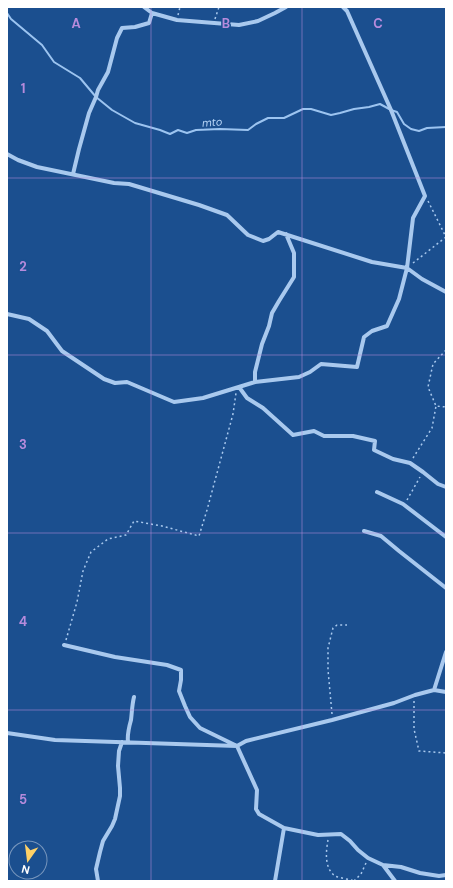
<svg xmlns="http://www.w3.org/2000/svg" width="453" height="888" viewBox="0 0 453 888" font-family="'DM Sans',sans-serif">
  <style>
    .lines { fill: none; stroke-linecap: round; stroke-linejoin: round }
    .stream { stroke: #9cc4f0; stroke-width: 2 }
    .path { stroke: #a9c9ee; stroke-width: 1.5; stroke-dasharray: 2 3; stroke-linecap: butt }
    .minor { stroke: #a9c9ee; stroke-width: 4 }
    .grid { fill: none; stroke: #b68bdc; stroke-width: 1; stroke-opacity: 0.55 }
    .labels { text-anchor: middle; stroke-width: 3; stroke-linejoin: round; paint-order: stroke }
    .water-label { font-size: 11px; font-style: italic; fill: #b5d3f5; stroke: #1b4f8f }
    .grid-label { font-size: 13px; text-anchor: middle; font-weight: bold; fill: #b68bdc; stroke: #1b4f8f; stroke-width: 3; stroke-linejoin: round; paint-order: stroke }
  </style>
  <rect width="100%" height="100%" fill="#1b4f8f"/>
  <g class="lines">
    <path class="stream" d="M7 13 11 19 42 45 54 62 80 78 96 97 112 110 135 123 160 130 170 134 178 130 187 133 196 130 220 129 248 130 256 124 268 118H284L303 109H311L331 115 340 113 354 109 369 107 380 104 391 110 397 112 404 124 411 129 419 131 427 128 446 127"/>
    <path class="path" d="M178 15 180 7
      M215 19 219 7
      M428 201 446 237
      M413 263 446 237
      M446 350 433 364 428 387 436 406 446 407
      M413 458 432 428 436 406
      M407 500 420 477
      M66 640 77 602 83 571 91 552 108 539 126 535 134 521 162 526 199 536 207 510 233 414 236 393
      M414 701V729L419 751 446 753
      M332 714 328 670V648L333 628 337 625H347
      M328 840C326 851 324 868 335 876 339 878 349 879 354 881
      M354 881 361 874 366 863"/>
    <path class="minor" d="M144 7 152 13 177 20 239 25 258 21 275 13 286 7
      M7 154 18 160 37 167 114 183 129 184 199 205 227 215 248 235 263 241 269 239 278 232 372 262 407 268 422 279 446 292
      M73 174 79 149 89 113 96 97 98 90 108 72 117 38 122 28 135 27 149 23 152 13
      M7 314 29 319 47 331 62 351 104 379 115 383 127 382 174 402 203 398 255 382 299 377 310 372 321 364 357 367 364 337 372 331 387 326 399 299 407 268 413 218 425 196 391 110 347 11 343 7
      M255 382V372L262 344 269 326 272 313 279 301 294 277V253L286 234
      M239 387 247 398 263 408 293 435 314 431 324 436H353L375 441 374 450 393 459 410 463 423 472 438 484 446 487
      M377 492 403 504 446 537
      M364 531 381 536 399 551 446 588
      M64 645 115 657 167 665 181 670V680L179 691 185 706 190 717 200 728 237 746 257 790 256 809 259 814 284 828 318 835 341 834 350 841 358 850 368 858 383 865 395 881
      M434 690 446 652
      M7 733 55 740 237 746 246 741 332 720 394 703 415 695 434 690 446 692
      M128 742C127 734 129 727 131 720 132 712 132 705 134 697
      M383 865 401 867 420 873 439 876 446 875
      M98 881 96 869 100 852 103 841 112 826 115 819 120 796V788L118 766 119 751 122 742
      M275 881 284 828"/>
  </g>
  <path class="grid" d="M151 7V881M302 7V881M7 178H446M7 355H446M7 533H446M7 710H446"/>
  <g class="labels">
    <g class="water-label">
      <text transform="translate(212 122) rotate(-4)" y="4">mto</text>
    </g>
  </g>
  <g class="grid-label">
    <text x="76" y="28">A</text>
    <text x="226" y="28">B</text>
    <text x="378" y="28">C</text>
    <text x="23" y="93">1</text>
    <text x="23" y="271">2</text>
    <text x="23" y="449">3</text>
    <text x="23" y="626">4</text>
    <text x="23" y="804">5</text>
  </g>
  <rect width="453" height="888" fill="none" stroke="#ffffff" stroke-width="16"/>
  <g transform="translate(28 860) rotate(194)"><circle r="19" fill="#1b4f8f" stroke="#7695bc"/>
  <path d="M0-3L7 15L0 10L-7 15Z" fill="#ffd166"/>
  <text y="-6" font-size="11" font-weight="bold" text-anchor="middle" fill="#ffffff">N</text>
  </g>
</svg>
